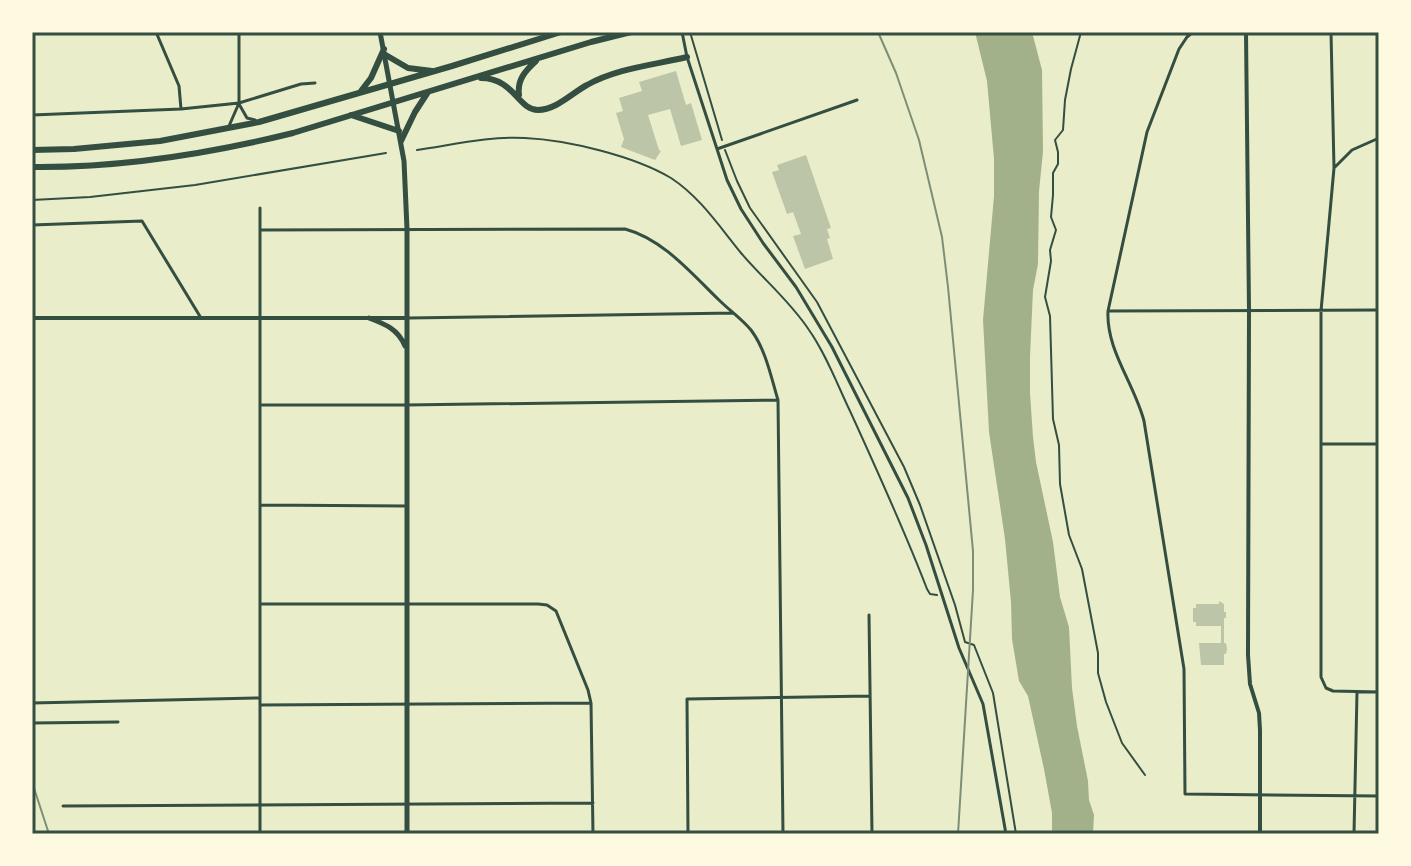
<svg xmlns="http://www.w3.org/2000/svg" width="1411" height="866" viewBox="0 0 1411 866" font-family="'PT Sans',sans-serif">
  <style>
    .water { fill: #a3b18a }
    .building { fill: #bcc5a7 }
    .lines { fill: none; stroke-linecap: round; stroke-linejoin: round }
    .path { stroke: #344e41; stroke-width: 2 }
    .minor { stroke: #344e41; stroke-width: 3 }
    .tertiary { stroke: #344e41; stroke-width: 4 }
    .secondary { stroke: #344e41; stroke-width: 5 }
    .primary { stroke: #344e41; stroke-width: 6 }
    .rail { stroke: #7c8e77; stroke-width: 2 }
    .neatline { fill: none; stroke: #344e41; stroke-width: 3 }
  </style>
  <rect width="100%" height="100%" fill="#e9edc9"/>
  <path class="water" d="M975 32H1032L1042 70 1043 152 1039 191 1038 264 1033 290 1030 357V393L1033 437 1036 462 1053 542 1060 597 1069 627 1072 688 1077 726 1088 781 1089 800 1094 815 1093 834H1052V813L1044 769 1028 696 1019 681 1012 639 1011 602 1005 539 989 432 983 320 994 196V159L987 81Z"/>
  <path class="building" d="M676 71 686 105 691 103 702 140 681 146 670 109 648 115 659 150 661 151 655 160 621 147 624 139 616 113 623 111 619 98 642 91 639 82Z
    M806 155 831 228 827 229 830 238 827 239 833 259 805 269 793 236 801 234 793 212 787 214 772 172 779 170 777 165Z
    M1219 601 1224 604V612H1226V618H1224V643H1226L1227 649 1226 654H1224V665H1201L1199 643H1221V626H1196V622H1193V608H1196V604H1219Z"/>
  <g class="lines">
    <path class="path" d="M690 32 722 140
      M1081 32 1071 69 1065 100 1063 130 1055 140 1058 152V164L1053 173V195L1051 217 1056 230 1050 250 1051 261 1045 297 1050 316 1053 419 1059 445 1060 484 1069 535 1082 569 1098 653V673L1106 702 1122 743 1145 775
      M417 150C452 145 490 136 525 138 568 140 634 156 671 178 700 197 719 226 741 253 763 279 790 301 809 330 826 354 837 384 850 411 877 470 904 529 927 589L930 594 937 595
      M725 150 737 181 750 208 817 302 904 467 920 505 955 605 965 642 974 645 993 693 1016 834
      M32 200 90 197 195 185 386 153"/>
    <path class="minor" d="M156 32 179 86 181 109
      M682 32 687 57 717 149 727 180 741 209 763 243 796 287 832 347 908 498 926 545 959 648 983 704 1006 834
      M1193 32 1187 37 1179 49 1147 132 1108 311C1106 350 1134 383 1144 421L1184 669 1185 794 1379 796
      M1331 32 1334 168 1321 311V677L1326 688 1333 691 1379 692
      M239 104 247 118 255 120
      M32 115 181 109 239 103 301 84 315 83
      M229 126 239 103V32
      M717 149 857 100
      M1334 168 1352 150 1379 138
      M260 208V834
      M32 225 142 221 201 318
      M260 230 625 229C663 239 692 274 719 300 729 310 742 319 751 330 766 350 771 377 778 400L783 834
      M1108 311 1379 310
      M409 318 733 313
      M260 405H406L778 400
      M1322 444H1379
      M260 505 406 506
      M260 604H538L547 605 556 611 588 690 591 703 593 834
      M869 615 872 834
      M32 703 259 698
      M260 705 591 703
      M32 723 118 722
      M63 806 593 803
      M688 834 687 699 870 696
      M1354 834 1357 692"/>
    <path class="tertiary" d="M1246 32 1249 311 1248 655 1250 684 1259 713 1260 730V834
      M32 318H406"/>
    <path class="secondary" d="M380 32 404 161 407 229V834
      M369 318C385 324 398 329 405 346"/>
    <path class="primary" d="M384 54 408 68 432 71
      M481 78C514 78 518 110 538 110 556 110 572 93 587 85 617 68 654 65 687 57
      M361 91 371 78 384 49
      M519 95C517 80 525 71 536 61
      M351 115 399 131
      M401 141 415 112 428 92
      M32 150 74 149 160 141 259 122 452 66 561 32
      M32 167C120 168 208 154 293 133L591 42 631 32"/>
    <path class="rail" d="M878 32 896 73 919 140 942 237 948 287 973 551V590L958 834
      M32 782 49 834"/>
  </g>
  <rect width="1411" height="866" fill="none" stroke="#fefae0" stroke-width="68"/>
  <rect x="34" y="34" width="1343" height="798" class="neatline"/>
</svg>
